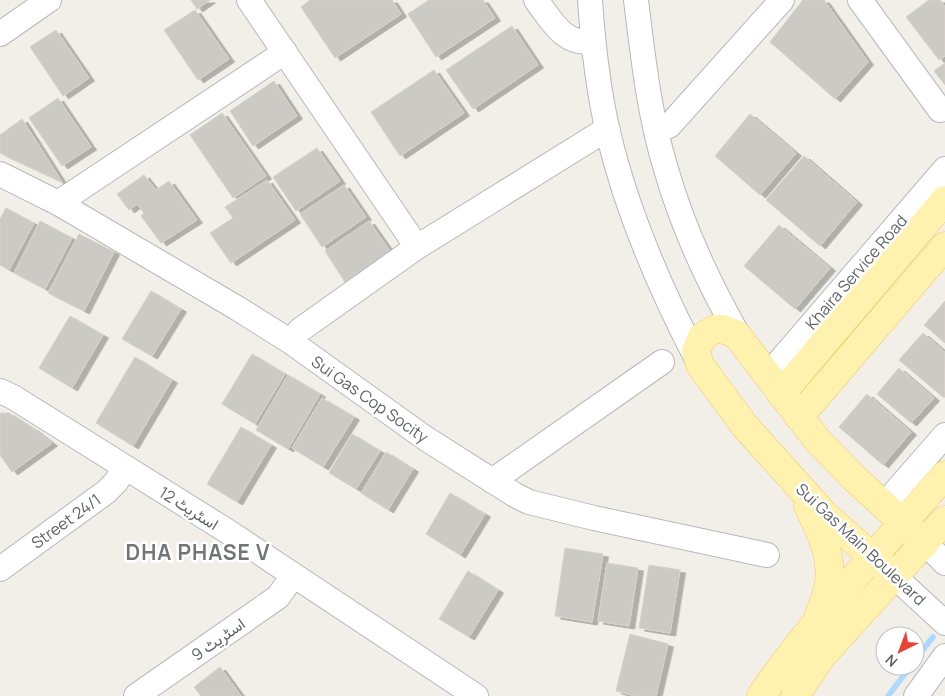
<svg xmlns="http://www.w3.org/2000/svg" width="945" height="696" viewBox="0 0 945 696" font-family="Manrope,Vazirmatn,sans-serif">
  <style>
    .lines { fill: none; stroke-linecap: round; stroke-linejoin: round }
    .stream { stroke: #aadaff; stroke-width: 5.5 }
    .building { fill: #cccac5; stroke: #d6d1c6; filter: url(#shadow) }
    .minor-casing { stroke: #b5b8bc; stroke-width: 26 }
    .major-casing { stroke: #f2c960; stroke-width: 29 }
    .minor { stroke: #fff; stroke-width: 24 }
    .major { stroke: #fff2af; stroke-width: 28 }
    .labels { text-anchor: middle; stroke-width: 5; stroke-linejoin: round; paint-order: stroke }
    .street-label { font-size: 16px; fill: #5f6368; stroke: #fff }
    .district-label { font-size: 21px; font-weight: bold; letter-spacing: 1px; fill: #70757a; stroke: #fff }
  </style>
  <defs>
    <filter id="shadow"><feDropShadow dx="5.5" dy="3" stdDeviation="0" flood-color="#0004"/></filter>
  </defs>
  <rect width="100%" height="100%" fill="#f1efe8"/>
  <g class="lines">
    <path class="stream" d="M915 660 933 637
      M888 696 911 666"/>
  </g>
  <path class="building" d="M191 0H210L197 9Z
    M310 0H392L401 14 335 58 301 7Z
    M429 0H483L495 18 436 57 408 14Z
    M803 0H824L868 62 835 99 770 42Z
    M929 0H940L945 7V56L939 60 906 17Z
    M195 10 229 59 198 80 164 30Z
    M512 26 538 65 473 109 446 70Z
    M56 30 89 78 63 96 30 47Z
    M945 63V85L934 71Z
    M434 70 464 113 400 156 371 112Z
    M274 81 297 116 253 146 230 111Z
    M58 98 91 147 62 166 29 118Z
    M222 113 266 176 233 198 190 135Z
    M750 114 796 153 760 195 715 156Z
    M22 119 62 182 0 153V135Z
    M317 148 340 181 296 211 273 177Z
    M804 156 857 202 820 246 766 200Z
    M144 175 156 190 169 181 197 220 161 243 141 216 144 213 137 204 129 210 117 194Z
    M267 180 295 220 231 263 210 233 233 218 225 207Z
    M344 185 366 217 322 247 300 214Z
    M6 208 34 223 9 270 0 265V219Z
    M40 221 72 238 45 289 14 273Z
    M369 221 390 251 345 282 325 251Z
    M779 225 830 268 795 309 744 266Z
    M79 234 114 252 84 311 48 293Z
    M151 291 181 309 152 356 122 339Z
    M945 301V343L924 325Z
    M70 316 103 335 72 388 39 368Z
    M923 333 945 352 944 398 899 360Z
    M252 354 285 374 255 424 222 404Z
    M135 357 172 380 133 446 96 423Z
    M899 368 934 398 911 423 877 394Z
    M288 375 320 394 288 449 256 430Z
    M867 394 911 432 883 465 839 427Z
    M322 398 354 417 323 467 292 448Z
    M0 413H9L34 429 52 443 12 472 0 455Z
    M241 427 271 445 237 502 207 484Z
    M352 434 380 451 356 489 329 473Z
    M386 452 413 469 388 510 361 493Z
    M450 493 485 514 460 555 426 534Z
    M565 548 603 554 592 622 555 616Z
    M607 563 638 568 629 626 598 621Z
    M649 565 680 570 670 633 639 628Z
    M468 571 498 590 469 637 439 619Z
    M630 634 668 644 656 696H636L616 691Z
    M220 667 241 696H201L194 687Z"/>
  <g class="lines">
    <defs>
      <path id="minor" d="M249 0 417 247
        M536 0C552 21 563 45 593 42
        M590 0C593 44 598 89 608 132 627 213 661 291 700 365
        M636 0C643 57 649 114 666 169 683 229 710 286 741 340
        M860 0 940 110
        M0 34 49 0
        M656 129 669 126 782 0
        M0 174 58 203 237 308 291 342 425 438 515 495 529 502 594 518 767 555
        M58 203 285 52
        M291 342 300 330 417 247 599 134 608 130
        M767 376 945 169
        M0 391 13 397 227 531 476 696
        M492 481 662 362
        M883 506 945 435
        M925 543 945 563
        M0 569 106 492 116 482 125 467
        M895 577 945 623
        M136 696 278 597 293 576
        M916 696 945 656"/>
      <path id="major" d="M781 394 945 200
        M799 417 945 246
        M808 506C821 533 836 561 827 592 825 600 822 607 819 614
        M895 577 825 515 744 425 700 365 696 351 702 337 715 329H722L736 334 818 441 854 478 925 543
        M761 696C815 617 882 548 945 475
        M795 696 822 656 945 520"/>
    </defs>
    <use href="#minor" class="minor-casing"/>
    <use href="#major" class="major-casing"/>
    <use href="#minor" class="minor"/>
    <use href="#major" class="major"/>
  </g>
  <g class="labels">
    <g class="street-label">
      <text transform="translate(856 272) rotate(-49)" y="6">Khaira Service Road</text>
      <text transform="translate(370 399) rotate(35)" y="6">Sui Gas Cop Socity</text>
      <text transform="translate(189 508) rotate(32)" y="6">اسٹریٹ 12</text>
      <text transform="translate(66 521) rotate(-36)" y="6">Street 24/1</text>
      <text transform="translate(861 544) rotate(43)" y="6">Sui Gas Main Boulevard</text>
      <text transform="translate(218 639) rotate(-35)" y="6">اسٹریٹ 9</text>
    </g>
    <g class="district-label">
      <text x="198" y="560">DHA PHASE V</text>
    </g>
  </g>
  <g transform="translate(900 651) rotate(222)"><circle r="24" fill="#ffffff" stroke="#bfc1c3"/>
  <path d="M0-4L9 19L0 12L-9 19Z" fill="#ea4335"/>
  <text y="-8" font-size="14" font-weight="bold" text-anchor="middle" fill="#5f6368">N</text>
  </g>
</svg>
